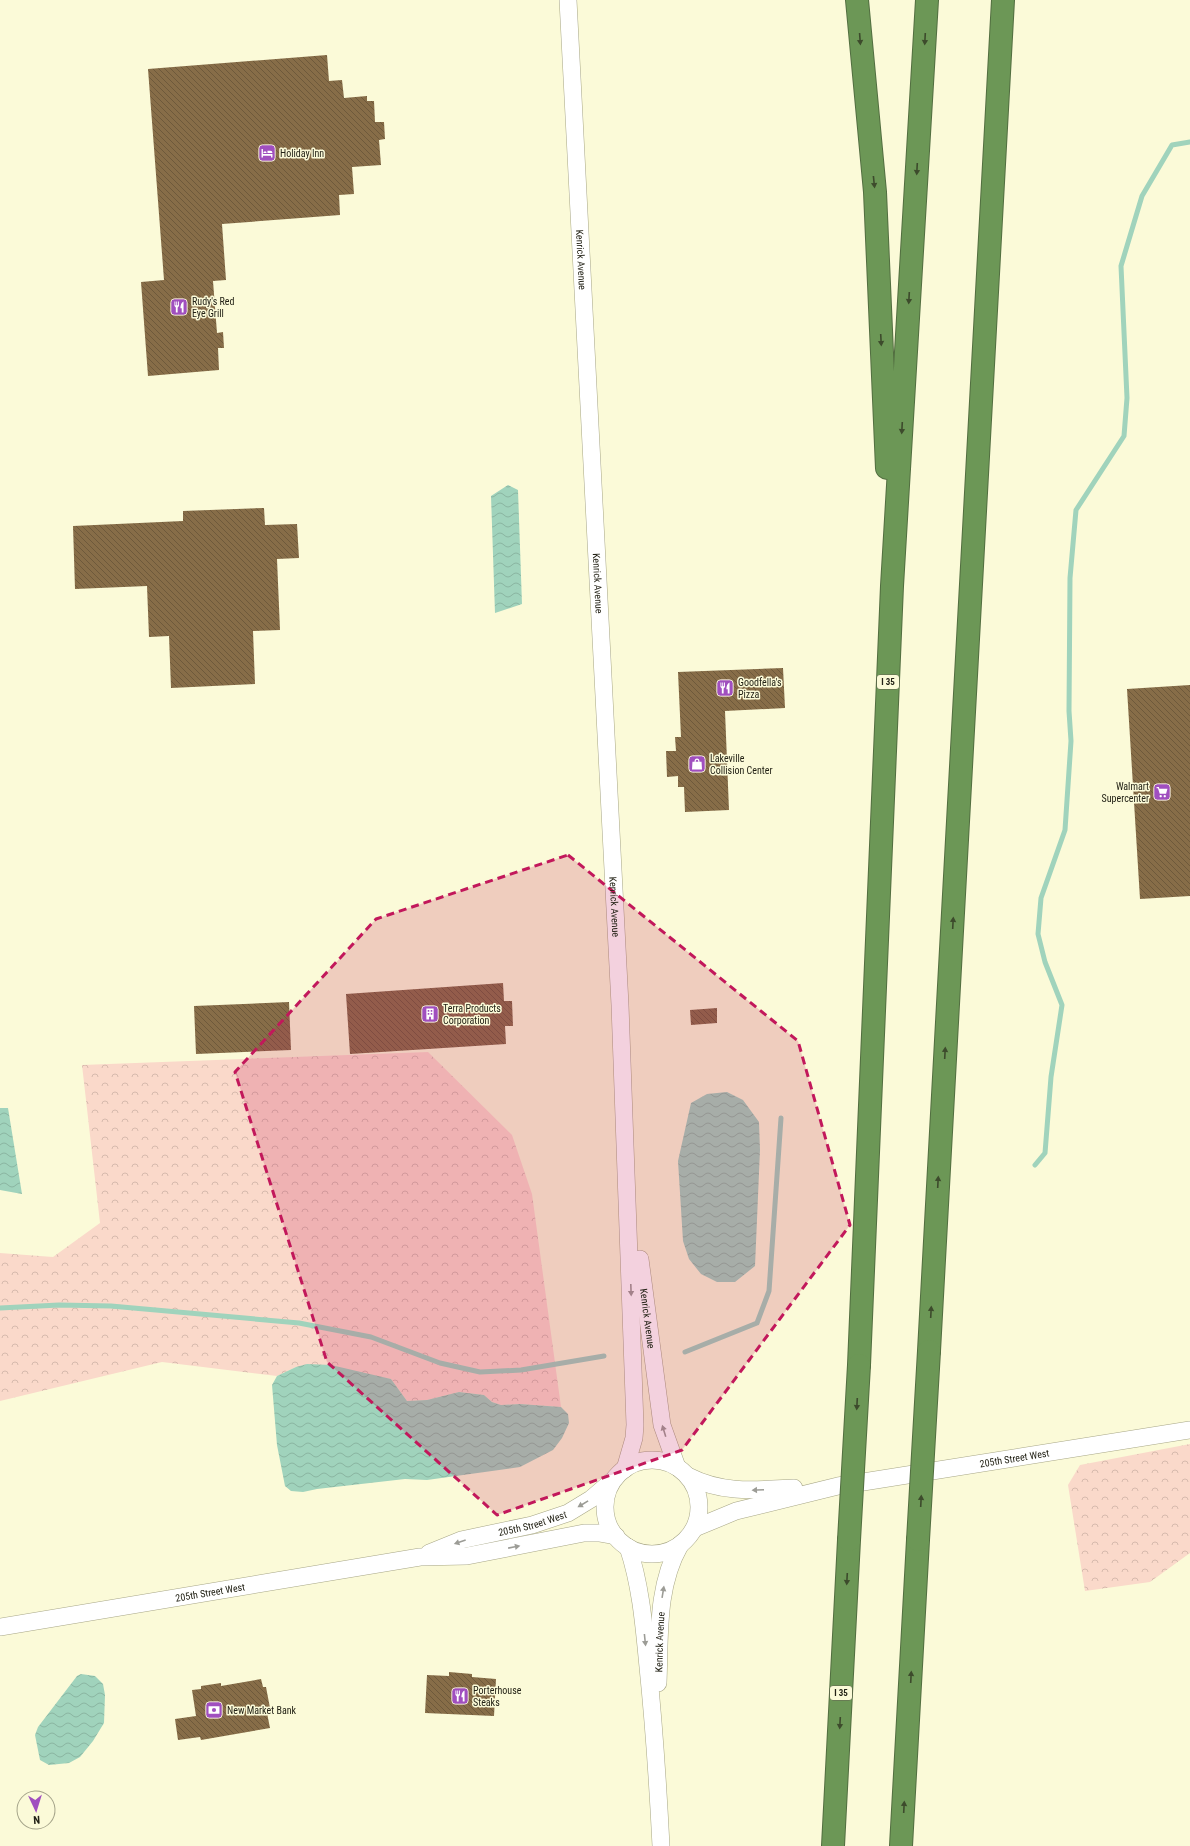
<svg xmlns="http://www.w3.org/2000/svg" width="1190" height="1846" viewBox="0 0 1190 1846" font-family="'Roboto Condensed',sans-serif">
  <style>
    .forest { fill: url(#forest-crowns) }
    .water { fill: url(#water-waves) }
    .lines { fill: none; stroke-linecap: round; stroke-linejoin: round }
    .stream { stroke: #a0d3bc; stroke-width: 5 }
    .building { fill: url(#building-back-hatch) }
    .minor-casing { stroke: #a7a686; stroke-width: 18 }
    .highway-casing { stroke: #526e40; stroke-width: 24 }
    .minor { stroke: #fff; stroke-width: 17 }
    .highway { stroke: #6c9756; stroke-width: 22 }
    .highway-bridge-casing { stroke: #526e40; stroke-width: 24; stroke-linecap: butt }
    .highway-bridge { stroke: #6c9756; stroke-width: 22 }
    .oneway { fill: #3d4b2c }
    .oneway2 { fill: #9c9c96 }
    .marked { fill: #c2185b; fill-opacity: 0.2; stroke: #c2185b; stroke-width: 3; stroke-dasharray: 8 5; stroke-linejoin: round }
    .labels { text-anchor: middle; stroke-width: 3; stroke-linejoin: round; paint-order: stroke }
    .shield { fill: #fbfad8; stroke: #646350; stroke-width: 1 }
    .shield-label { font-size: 9px; font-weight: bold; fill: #232216 }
    .poi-label { font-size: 10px; fill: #232216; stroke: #fbfad8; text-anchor: start }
    .street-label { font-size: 10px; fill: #232216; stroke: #fbfad8 }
  </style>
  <defs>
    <pattern id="forest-crowns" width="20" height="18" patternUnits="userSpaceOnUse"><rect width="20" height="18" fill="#fad9ca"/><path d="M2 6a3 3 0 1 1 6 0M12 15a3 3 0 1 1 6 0" fill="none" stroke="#d6baad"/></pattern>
    <pattern id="water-waves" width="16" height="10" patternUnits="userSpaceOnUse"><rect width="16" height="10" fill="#a0d3bc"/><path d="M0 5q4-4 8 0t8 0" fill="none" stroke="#8ab5a1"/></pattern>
    <pattern id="building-back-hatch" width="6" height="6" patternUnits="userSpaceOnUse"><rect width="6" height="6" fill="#876d48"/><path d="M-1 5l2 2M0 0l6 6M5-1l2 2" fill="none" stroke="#6e593b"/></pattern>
  </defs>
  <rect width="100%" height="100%" fill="#fbfad8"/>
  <path class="forest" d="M428 1052 512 1135 532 1194 561 1407 520 1404 501 1405 492 1402 484 1395 459 1392 427 1400 407 1401 391 1379 296 1367 277 1376 162 1362 0 1401V1253L53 1257 100 1223 82 1065Z
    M1190 1444V1553L1150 1582 1085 1591 1068 1485 1080 1465Z"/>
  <path class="water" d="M508 485 518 490 522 604 495 613 491 496Z
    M727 1092 743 1100 759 1122 760 1150 755 1266 735 1282H717L701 1274 689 1259 683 1241 678 1161 691 1103 707 1094Z
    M0 1108H8L22 1194 0 1190Z
    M307 1364 331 1365 391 1379 407 1401 427 1400 459 1392 484 1395 492 1402 501 1405 520 1404 561 1407 568 1414 569 1423 562 1438 553 1450 520 1467 427 1480 405 1479 317 1489 303 1492 291 1491 285 1486 277 1445 272 1385 277 1376 296 1367Z
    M81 1674 95 1676 103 1684 105 1695 104 1723 93 1741 80 1757 69 1763 49 1765 40 1760 35 1735 38 1727 77 1676Z"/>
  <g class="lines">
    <path class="stream" d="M1035 1165 1045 1153 1051 1077 1062 1005 1045 962 1038 934 1041 898 1065 830 1071 741 1069 711 1070 578 1076 510 1124 436 1127 398 1121 266 1142 196 1172 145 1190 142
      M0 1308 59 1305 111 1306 299 1323 371 1337 440 1363 480 1372 521 1370 604 1356
      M685 1352 757 1323 769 1291 781 1118"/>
  </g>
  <path class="building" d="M327 55 329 81 342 80 344 98 367 96V101H374L375 122H384L385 139 379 140 381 165 352 167 354 194 339 195 340 215 222 224 226 280 213 281 217 333 223 332 224 348H218L219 370 148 376 141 282 164 280 148 69Z
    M264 508 265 525 297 524 299 558 277 559 280 630 253 631 255 684 171 688 169 636 149 637 147 586 75 589 73 526 183 521V511Z
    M783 668 785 708 725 711 729 810 685 812 684 787H678V776L667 777 666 751H676L675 737H681L678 672Z
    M1190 685V896L1140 899 1127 689Z
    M503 983 504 1001H512L513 1026H505L506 1044 350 1054 346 994Z
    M289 1002 291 1050 196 1054 194 1006Z
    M717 1008V1023L691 1025 690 1010Z
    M449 1672 472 1674V1677L496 1679 494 1716 425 1713 427 1675 449 1676Z
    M261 1679 263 1687H266L270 1708H266L270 1728 201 1740 200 1737 178 1740 175 1719 196 1716 192 1690 201 1689V1686L221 1683V1686Z"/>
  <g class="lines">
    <defs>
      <g id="minor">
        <path id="s1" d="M568 0 620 1005 635 1425 634 1438 625 1469"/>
        <path id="s2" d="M640 1259 662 1425 677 1467"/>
        <circle cx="652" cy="1507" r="47"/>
        <path d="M688 1476C723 1494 756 1490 794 1488"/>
        <path id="s3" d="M695 1528 736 1511 838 1486 1190 1430"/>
        <path d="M628 1547C641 1586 644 1626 648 1667 654 1726 658 1786 661 1846"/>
        <path id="s4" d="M429 1553 461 1540 532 1525 568 1513 591 1499 612 1481"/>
        <path id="s5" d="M0 1627 420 1557 467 1556 584 1533H599L616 1536"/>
        <path id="s6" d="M658 1683C660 1636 656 1587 680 1545"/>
      </g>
      <path id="highway" d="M857 0 875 192 887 468
        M929 1351 1003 0
        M859 1365 892 586 927 0
        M833 1846 849 1540
        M901 1846 918 1540"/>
    </defs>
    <use href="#minor" class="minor-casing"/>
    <use href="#highway" class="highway-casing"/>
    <use href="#minor" class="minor"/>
    <use href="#highway" class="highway"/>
    <defs>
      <path id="highway-bridge" d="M849 1540 859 1365
        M918 1540 929 1351"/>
    </defs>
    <use href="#highway-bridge" class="highway-bridge-casing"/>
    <use href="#highway-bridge" class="highway-bridge"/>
  </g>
  <defs><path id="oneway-solid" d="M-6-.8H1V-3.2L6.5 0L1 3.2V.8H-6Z"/></defs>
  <g class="oneway">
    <use href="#oneway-solid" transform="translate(860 39) rotate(86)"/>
    <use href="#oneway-solid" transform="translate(925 39) rotate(93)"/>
    <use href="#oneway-solid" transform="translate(917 169) rotate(93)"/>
    <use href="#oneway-solid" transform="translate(874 182) rotate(84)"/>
    <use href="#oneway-solid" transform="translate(909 298) rotate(93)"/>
    <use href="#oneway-solid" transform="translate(881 340) rotate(87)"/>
    <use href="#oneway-solid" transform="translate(902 428) rotate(93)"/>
    <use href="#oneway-solid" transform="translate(953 923) rotate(-87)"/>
    <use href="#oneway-solid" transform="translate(945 1053) rotate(-87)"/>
    <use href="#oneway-solid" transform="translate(938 1182) rotate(-87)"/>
    <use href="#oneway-solid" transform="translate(931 1312) rotate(-87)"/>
    <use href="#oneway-solid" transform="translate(857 1404) rotate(93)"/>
    <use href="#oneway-solid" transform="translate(921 1501) rotate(-87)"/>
    <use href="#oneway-solid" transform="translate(847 1579) rotate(93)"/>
    <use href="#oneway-solid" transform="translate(911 1677) rotate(-87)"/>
    <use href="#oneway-solid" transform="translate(840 1723) rotate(93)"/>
    <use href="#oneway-solid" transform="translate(904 1807) rotate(-87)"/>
  </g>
  <g class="oneway2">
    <use href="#oneway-solid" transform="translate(631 1290) rotate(88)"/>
    <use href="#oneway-solid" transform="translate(664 1431) rotate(-107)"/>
    <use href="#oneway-solid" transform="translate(758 1490) rotate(178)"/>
    <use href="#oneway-solid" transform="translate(583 1504) rotate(149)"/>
    <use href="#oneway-solid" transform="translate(460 1542) rotate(161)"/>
    <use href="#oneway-solid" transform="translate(514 1547) rotate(-11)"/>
    <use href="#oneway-solid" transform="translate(663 1592) rotate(-81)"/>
    <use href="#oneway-solid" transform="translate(645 1640) rotate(84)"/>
  </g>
  <path class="marked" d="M568 855 798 1041 850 1225 682 1450 497 1515 327 1362 235 1072 376 919Z"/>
  <defs>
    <symbol id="hotel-square" viewBox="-11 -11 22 22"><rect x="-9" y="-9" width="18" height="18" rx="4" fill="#a04fbf" stroke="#fbfad8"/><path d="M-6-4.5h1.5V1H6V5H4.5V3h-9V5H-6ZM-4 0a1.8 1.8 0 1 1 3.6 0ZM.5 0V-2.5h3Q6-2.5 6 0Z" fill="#fff"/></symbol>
    <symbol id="restaurant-square" viewBox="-11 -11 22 22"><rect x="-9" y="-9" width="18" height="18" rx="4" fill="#a04fbf" stroke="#fbfad8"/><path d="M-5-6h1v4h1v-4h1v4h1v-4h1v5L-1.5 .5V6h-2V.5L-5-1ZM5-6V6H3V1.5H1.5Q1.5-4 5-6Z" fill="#fff"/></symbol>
    <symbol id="shop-square" viewBox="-11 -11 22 22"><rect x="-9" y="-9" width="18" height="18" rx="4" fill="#a04fbf" stroke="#fbfad8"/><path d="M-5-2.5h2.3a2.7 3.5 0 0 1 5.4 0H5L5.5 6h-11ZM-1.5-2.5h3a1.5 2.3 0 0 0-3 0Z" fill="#fff"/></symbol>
    <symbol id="supermarket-square" viewBox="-11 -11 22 22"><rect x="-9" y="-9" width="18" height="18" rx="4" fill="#a04fbf" stroke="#fbfad8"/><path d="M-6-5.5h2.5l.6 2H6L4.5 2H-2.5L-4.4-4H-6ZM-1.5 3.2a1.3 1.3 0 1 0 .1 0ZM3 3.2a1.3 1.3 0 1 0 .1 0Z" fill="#fff"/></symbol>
    <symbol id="building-square" viewBox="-11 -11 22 22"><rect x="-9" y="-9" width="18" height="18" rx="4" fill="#a04fbf" stroke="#fbfad8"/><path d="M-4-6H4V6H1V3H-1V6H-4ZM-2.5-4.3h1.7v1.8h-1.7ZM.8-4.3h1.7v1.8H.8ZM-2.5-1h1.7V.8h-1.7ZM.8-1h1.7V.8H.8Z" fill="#fff"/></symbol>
    <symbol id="bank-square" viewBox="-11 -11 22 22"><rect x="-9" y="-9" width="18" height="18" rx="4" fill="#a04fbf" stroke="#fbfad8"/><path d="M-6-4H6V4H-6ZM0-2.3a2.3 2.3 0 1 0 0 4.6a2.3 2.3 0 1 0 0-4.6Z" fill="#fff"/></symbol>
  </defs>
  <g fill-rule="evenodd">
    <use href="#hotel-square" x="257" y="143" width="20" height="20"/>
    <use href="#restaurant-square" x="169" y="297" width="20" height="20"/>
    <use href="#restaurant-square" x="715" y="678" width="20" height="20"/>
    <use href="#shop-square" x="687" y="754" width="20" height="20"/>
    <use href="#supermarket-square" x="1152" y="782" width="20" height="20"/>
    <use href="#building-square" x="420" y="1004" width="20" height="20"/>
    <use href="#restaurant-square" x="450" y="1686" width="20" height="20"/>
    <use href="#bank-square" x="204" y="1700" width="20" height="20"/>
  </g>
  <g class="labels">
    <g class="shield">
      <rect x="877" y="675" width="22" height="14" rx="3"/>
      <rect x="830" y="1686" width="22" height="14" rx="3"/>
    </g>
    <g class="shield-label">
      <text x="888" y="685">I 35</text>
      <text x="841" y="1696">I 35</text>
    </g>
    <g class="poi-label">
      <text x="280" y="157">Holiday Inn</text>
      <text x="192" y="305">Rudy's Red<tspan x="192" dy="12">Eye Grill</tspan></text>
      <text x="738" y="686">Goodfella's<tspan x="738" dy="12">Pizza</tspan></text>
      <text x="710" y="762">Lakeville<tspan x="710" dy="12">Collision Center</tspan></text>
      <text x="1149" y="790" text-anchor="end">Walmart<tspan x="1149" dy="12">Supercenter</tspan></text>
      <text x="443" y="1012">Terra Products<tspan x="443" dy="12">Corporation</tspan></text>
      <text x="473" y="1694">Porterhouse<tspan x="473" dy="12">Steaks</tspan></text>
      <text x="227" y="1714">New Market Bank</text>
    </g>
    <g class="street-label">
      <text dy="4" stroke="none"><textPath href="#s1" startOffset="260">Kenrick Avenue</textPath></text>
      <text dy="4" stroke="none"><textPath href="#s1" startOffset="584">Kenrick Avenue</textPath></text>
      <text dy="4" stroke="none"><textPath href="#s1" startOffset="908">Kenrick Avenue</textPath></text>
      <text dy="4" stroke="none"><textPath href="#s2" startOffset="60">Kenrick Avenue</textPath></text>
      <text dy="4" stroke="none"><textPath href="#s3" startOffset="328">205th Street West</textPath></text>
      <text dy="4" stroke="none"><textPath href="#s4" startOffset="108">205th Street West</textPath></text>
      <text dy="4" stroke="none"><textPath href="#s5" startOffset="213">205th Street West</textPath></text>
      <text dy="4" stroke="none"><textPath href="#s6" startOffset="41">Kenrick Avenue</textPath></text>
    </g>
  </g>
  <g transform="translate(36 1810) rotate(176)"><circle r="19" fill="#fbfad8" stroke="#a5a48a"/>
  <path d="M0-3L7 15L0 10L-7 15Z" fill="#a04fbf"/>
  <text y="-6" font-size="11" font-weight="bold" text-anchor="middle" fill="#232216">N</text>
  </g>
</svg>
